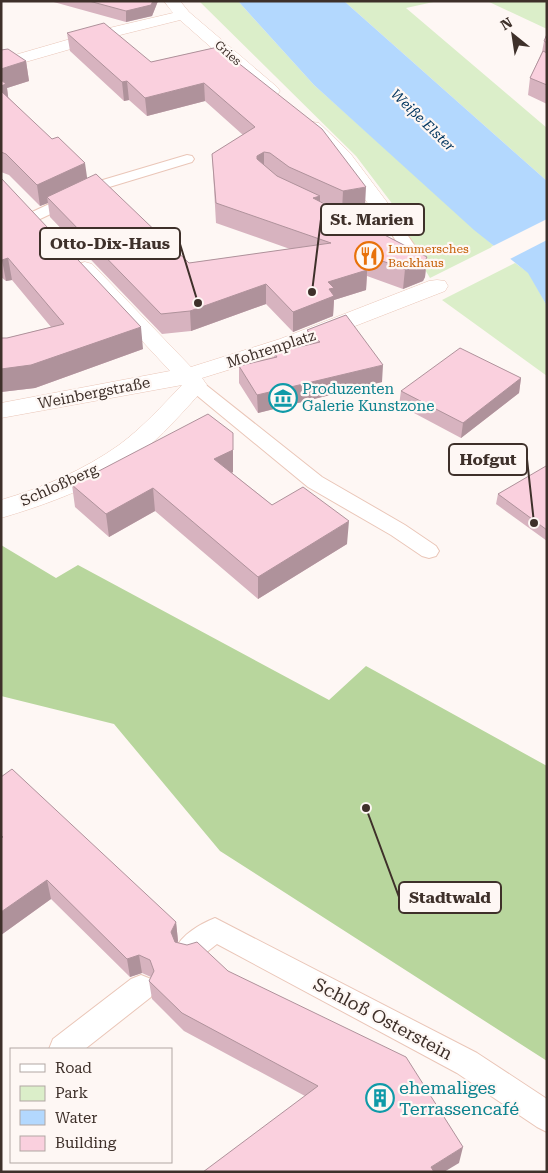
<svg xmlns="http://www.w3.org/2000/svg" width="548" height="1173" viewBox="0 0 548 1173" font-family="'Roboto Serif',serif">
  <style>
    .green { fill: #dbeec9 }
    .forest { fill: #b8d69d }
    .water { fill: #b3d8fe }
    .pier { fill: #fef7f4 }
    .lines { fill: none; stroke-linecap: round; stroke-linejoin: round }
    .lane-casing { stroke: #eac6b8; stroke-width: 2 }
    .street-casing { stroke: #eac6b8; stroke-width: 1 }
    .lane { fill: #fff; fill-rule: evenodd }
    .street { fill: #fff; fill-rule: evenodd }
    .wall { fill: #d7b3bf }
    .shaded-wall { fill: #af929b }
    .building { fill: #fad0de; stroke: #af929b }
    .labels { text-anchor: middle; stroke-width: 4.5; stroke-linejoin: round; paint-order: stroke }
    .far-street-label { font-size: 12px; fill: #3e302a; stroke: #fef7f4 }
    .far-food-label { font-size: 12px; fill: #c56008; stroke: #fef7f4; text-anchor: start }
    .far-water-label { font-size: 14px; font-style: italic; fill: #01355f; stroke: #fef7f4 }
    .street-label { font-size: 15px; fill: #3e302a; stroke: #fef7f4 }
    .culture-label { font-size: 15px; fill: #0d838f; stroke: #fef7f4; text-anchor: start }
    .near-street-label { font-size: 18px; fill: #3e302a; stroke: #fef7f4 }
    .near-culture-label { font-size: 18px; fill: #0d838f; stroke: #fef7f4; text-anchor: start }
    .leader { fill: none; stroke: #3e302a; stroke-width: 2 }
    .callout-dot { fill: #3e302a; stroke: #fef7f4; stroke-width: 2 }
    .callout { fill: #fef7f4; stroke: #3e302a; stroke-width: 2 }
    .callout-label { font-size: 16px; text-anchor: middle; font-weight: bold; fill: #3e302a }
  </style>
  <rect width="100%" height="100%" fill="#fef7f4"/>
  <path class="green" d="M199 1H238L314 85 494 246 430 278 418 258 400 214 356 156Z
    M344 1H438L406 8 547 128V181Z
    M487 1H547V29Z
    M515 263 529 273 547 306V376L442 300Z"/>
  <path class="forest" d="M1 545 56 578 78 565 329 700 366 666 547 766V1061L220 851 114 724 1 696Z"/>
  <path class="water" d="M238 1H344L547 181V306L528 273 474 230 314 85Z"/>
  <path class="pier" d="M547 219V240L508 260 491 247Z"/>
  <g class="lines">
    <defs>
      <path id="lane" d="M187 155 192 156 194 159 192 162 106 188 40 219 35 221 27 216 30 213 96 182Z
        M328 207 349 216 386 209 391 211 419 252 417 255H405L382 219 347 226 323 215 320 212Z
        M195 379 201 381 322 477 405 525 436 546 439 551 436 556 429 558 422 556 391 535 308 487 189 389 186 385 189 381Z
        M215 918 477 1053 547 1099V1132L537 1127 457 1073 217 944 198 959 188 962 178 959 175 950C181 935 200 924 215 918Z
        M141 975 151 979 155 988 151 997 85 1049H49L53 1039 131 979Z"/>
      <path id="street" d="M164 1H180L189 12 277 87 280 91 277 95H265L180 20 116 36 1 69V59L105 29 173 13Z
        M313 122 319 123 350 153 396 214 393 218H379L336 161 307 131 304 127 307 123Z
        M85 262 92 264 191 367 280 339 429 281 437 280 445 281 448 286 445 291 296 349 202 378 207 385 203 390C182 413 162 436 138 455 99 486 48 504 1 518V500C42 488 84 470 119 445 142 428 162 406 182 385L1 418V403L170 371 78 272 75 268 78 264Z"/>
    </defs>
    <use href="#lane" class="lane-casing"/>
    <use href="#street" class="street-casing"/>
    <use href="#lane" class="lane"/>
    <use href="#street" class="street"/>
  </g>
  <path class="wall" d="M50 1H158L152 16 126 22Z
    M67 33 151 62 218 47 365 206 342 211 320 201 427 257 425 277 423 281 403 289 367 276 366 290 334 300 333 316 293 332 266 304 191 331 162 334 50 217 48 203 40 206 9 175 1 172V50L26 61 29 81 7 88 8 97 87 179 189 263 290 249 216 223 212 154 243 135 205 101 147 116 129 100 124 101 70 51Z
    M547 34V104L528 95 530 78 542 52 544 41Z
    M1 178 143 349 35 388 1 392V338H7L51 327 12 280 6 281 1 277Z
    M307 330 382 382 258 413 239 383V366L274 357V353L307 345Z
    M521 378 519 393 461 438 399 405 401 391Z
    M233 456V472L232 473 272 505 347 544 258 599 155 511 109 537 75 507 72 485Z
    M547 466V541L496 504 498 494Z
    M1 777 176 922 178 941 177 943 228 971 459 1163 305 1096 184 1031 152 999 149 981 151 977 142 973 130 977 51 899 1 935Z"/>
  <path class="shaded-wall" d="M153 1H158L152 16 126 22V11Z
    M26 61 29 81 7 88 9 104 1 100V69Z
    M127 81 129 100 124 101 122 82Z
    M204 83 205 101 147 116 145 98Z
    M264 152V171L257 175V156Z
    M85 163 88 184 47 197 48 203 40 206 37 185Z
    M366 187 365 206 342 211 343 191Z
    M320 196V216L313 198Z
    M368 256 366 290 334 300 333 316 293 332V312L328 282Z
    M427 257 425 277 423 281 403 289 405 269Z
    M8 258 12 280 6 281 2 260Z
    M266 284V304L191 331 190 311Z
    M141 327 143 349 35 388 1 392V369Z
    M383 365 382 382 258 413 257 395Z
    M521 378 519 393 461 438 463 423Z
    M233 433V472L215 482 214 459Z
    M153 488 155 511 109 537 106 514Z
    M349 521 347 544 258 599V577Z
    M47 880 51 899 1 935V912Z
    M176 922 178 941 173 951 171 932Z
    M139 955 142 973 130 977 127 959Z
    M463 1147 459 1163 444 1172H430L431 1167Z"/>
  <path class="building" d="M89 1H153L151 5 126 11Z
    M104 23 151 62 218 47 322 129 366 187 343 191 289 167 270 153 264 152 257 156V159L277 176 320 196 313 198 427 257 425 261 405 269 368 256 367 270 328 282 334 288 329 289 334 296 293 312 266 284 190 311 161 314 47 197 96 174 189 263 331 243 216 203 212 154 255 127 204 83 145 98 127 81 122 82 67 33Z
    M547 34V43L544 41Z
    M8 49 26 61 1 69V50Z
    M543 51 547 53V85L530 78Z
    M1 80 6 84 1 86Z
    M1 91 52 139 58 137 85 163 37 185 6 154 1 152Z
    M1 178 141 327 31 365 1 369V338H7L64 324 8 258 2 260 1 259Z
    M346 315 383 365 257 395 239 366 277 357 274 353 320 342 307 330Z
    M460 348 521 378 463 423 401 391Z
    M208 414 233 433V450L214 459 272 505 303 487 349 521 258 577 153 488 106 514 72 485Z
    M546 466H547V530L498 494Z
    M12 769 176 922 171 932 175 942 187 945 197 942 228 971 406 1057 463 1147 431 1167 434 1172H203L318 1086 182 1013 149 981 154 971 150 960 139 955 127 959 47 880 1 912V838L3 837 1 835V777Z"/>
  <defs>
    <symbol id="restaurant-ring" viewBox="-11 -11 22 22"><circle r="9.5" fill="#fef7f4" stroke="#e8710a" stroke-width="1.5"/><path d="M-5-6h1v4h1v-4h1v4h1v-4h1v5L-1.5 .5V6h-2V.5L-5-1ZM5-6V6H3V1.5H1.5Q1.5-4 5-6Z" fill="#e8710a"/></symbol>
    <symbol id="museum-ring" viewBox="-11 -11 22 22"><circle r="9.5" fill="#fef7f4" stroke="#0f9aa8" stroke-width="1.5"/><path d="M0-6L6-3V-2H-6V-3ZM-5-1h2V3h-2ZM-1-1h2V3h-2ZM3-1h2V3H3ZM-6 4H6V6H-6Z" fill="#0f9aa8"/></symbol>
    <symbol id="building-ring" viewBox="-11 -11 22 22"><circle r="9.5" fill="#fef7f4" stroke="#0f9aa8" stroke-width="1.5"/><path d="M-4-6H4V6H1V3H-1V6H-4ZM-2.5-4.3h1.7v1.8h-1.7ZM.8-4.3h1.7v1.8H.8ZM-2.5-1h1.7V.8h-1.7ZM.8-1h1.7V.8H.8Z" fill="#0f9aa8"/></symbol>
  </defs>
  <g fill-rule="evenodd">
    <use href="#restaurant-ring" x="353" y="240" width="32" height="32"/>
    <use href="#museum-ring" x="267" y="382" width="32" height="32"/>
    <use href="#building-ring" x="364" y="1082" width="32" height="32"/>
  </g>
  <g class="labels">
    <g class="far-street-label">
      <text transform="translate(228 53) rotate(41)" y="4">Gries</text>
    </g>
    <g class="far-food-label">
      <text x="388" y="253">Lummersches<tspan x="388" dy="14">Backhaus</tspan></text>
    </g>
    <g class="far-water-label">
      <text transform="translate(423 120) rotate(44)" y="5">Weiße Elster</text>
    </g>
    <g class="street-label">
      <text transform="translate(271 349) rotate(-18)" y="5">Mohrenplatz</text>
      <text transform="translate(94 393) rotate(-11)" y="5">Weinbergstraße</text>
      <text transform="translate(59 485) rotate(-24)" y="5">Schloßberg</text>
    </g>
    <g class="culture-label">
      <text x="302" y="394">Produzenten<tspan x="302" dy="17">Galerie Kunstzone</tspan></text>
    </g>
    <g class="near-street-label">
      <text transform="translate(383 1019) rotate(28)" y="6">Schloß Osterstein</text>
    </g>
    <g class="near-culture-label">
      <text x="399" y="1094">ehemaliges<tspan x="399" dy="21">Terrassencafé</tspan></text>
    </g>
  </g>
  <path class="leader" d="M312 292L321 219M198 303L180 244M534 523L527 459M366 808L399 897"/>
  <g class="callout-dot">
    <circle cx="312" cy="292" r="5"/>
    <circle cx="198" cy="303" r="5"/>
    <circle cx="534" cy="523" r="5"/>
    <circle cx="366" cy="808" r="5"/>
  </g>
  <g class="callout">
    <rect x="321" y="204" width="103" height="31" rx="5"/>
    <rect x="40" y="228" width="140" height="31" rx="5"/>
    <rect x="449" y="444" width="78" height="31" rx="5"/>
    <rect x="399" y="882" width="102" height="31" rx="5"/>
  </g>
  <g class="callout-label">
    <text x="372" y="225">St. Marien</text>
    <text x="110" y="249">Otto-Dix-Haus</text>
    <text x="488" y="465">Hofgut</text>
    <text x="450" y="903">Stadtwald</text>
  </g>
  <rect width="548" height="1173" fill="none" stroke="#3e302a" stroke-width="5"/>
  <rect x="10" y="1048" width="162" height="115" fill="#fef7f4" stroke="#b1a7a3"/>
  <rect x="20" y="1064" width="25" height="8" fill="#ffffff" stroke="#b1a7a3"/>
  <text x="55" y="1073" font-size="15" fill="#3e302a">Road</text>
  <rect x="20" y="1086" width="25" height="15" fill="#dbeec9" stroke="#b1a7a3"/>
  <text x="55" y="1098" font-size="15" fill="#3e302a">Park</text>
  <rect x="20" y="1110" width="25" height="15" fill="#b3d8fe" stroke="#b1a7a3"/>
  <text x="55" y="1123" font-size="15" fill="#3e302a">Water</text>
  <rect x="20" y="1136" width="25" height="15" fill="#fad0de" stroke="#b1a7a3"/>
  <text x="55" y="1148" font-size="15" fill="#3e302a">Building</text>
  <g transform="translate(513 35) rotate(330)" stroke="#fef7f4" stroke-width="4" paint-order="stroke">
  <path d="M0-4L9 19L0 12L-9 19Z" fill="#3e302a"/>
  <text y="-8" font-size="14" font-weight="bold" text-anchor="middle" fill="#3e302a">N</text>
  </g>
</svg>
